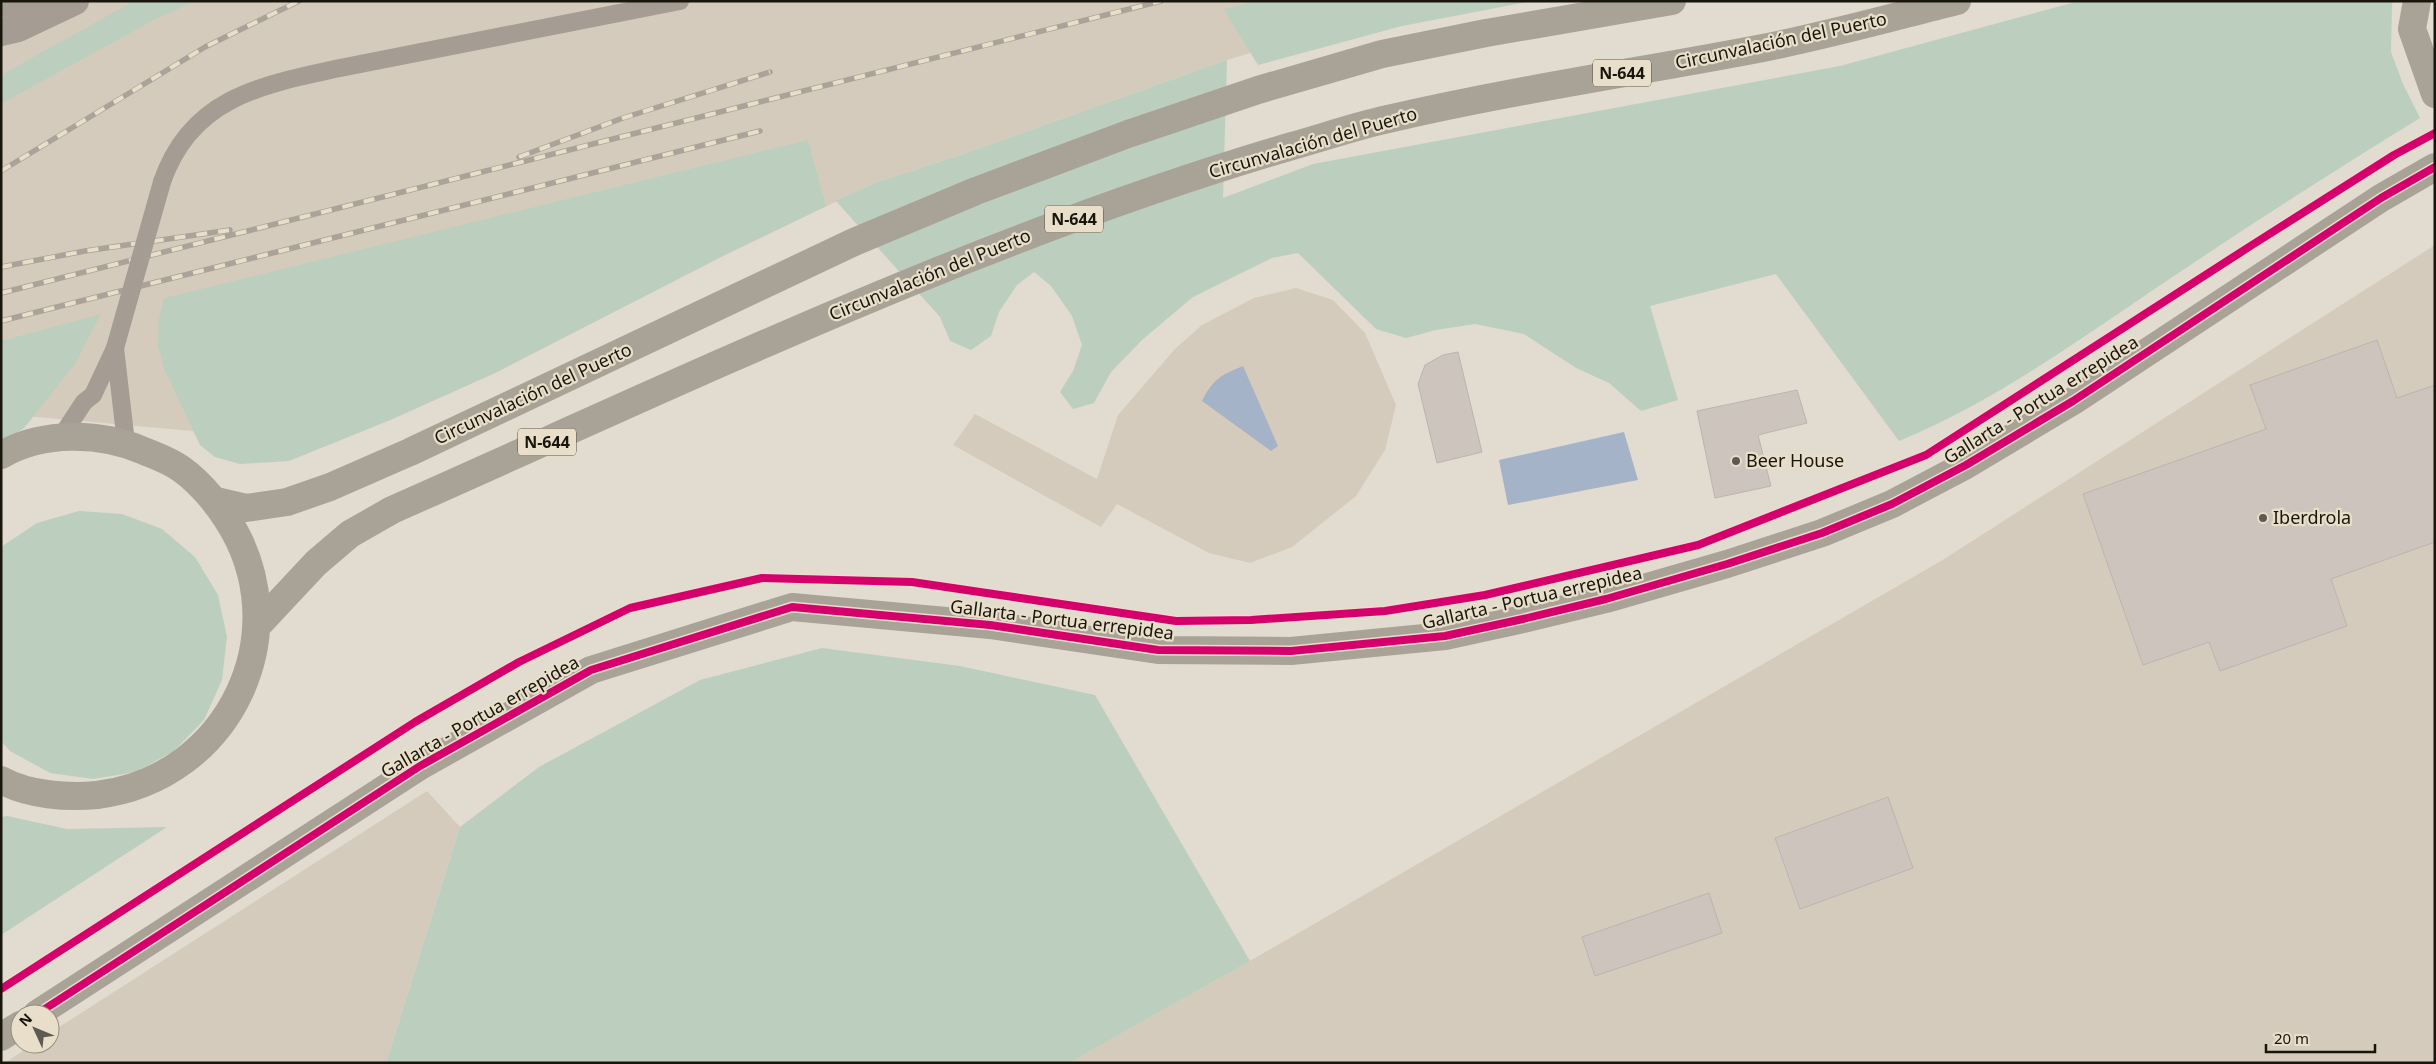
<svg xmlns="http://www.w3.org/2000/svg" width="2436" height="1064" viewBox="0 0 2436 1064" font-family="'Noto Sans',sans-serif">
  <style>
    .industrial { fill: #d5cbbc }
    .green { fill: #bccfbf }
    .water { fill: #a4b3c7 }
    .building { fill: #cec4be; stroke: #bcb4af }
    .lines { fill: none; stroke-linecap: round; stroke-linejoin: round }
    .service { stroke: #a59c93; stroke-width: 18 }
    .minor { stroke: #a59c93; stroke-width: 28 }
    .trunk { stroke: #a9a296; stroke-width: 28 }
    .rail-casing { stroke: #aaa399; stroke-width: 5.5 }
    .rail { stroke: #e8dec9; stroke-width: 4; stroke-dasharray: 11; stroke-linecap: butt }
    .service-bridge { stroke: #a59c93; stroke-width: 18 }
    .cycleway-casing { stroke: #e8dec9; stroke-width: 11 }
    .cycleway { stroke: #d6006c; stroke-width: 8 }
    .poi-dot { fill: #5e5a51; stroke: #e8dec9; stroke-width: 2 }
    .labels { text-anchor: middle; stroke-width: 4.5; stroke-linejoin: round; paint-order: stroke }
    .shield { fill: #e8dec9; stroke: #565145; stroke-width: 1 }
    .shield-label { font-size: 16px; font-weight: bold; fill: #18150d }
    .street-label { font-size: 18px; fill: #18150d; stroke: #e8dec9 }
    .poi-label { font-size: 18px; fill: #18150d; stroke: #e8dec9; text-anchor: start }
  </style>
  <rect width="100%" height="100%" fill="#e1dbd0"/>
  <path class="industrial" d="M1 1H1450L1370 17 1227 60 975 150 875 183 723 256 497 372 388 421 237 435 26 416 1 436Z
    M2435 245V1063H1069L1250 961 1941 561Z
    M1296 288 1333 300 1365 333 1396 405 1385 450 1356 496 1292 547 1250 563 1209 553 1117 504 1101 527 953 445 975 414 1097 479 1118 415 1175 349 1202 325 1254 298Z
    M427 791 460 827 386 1063H5L33 1044H50V1033Z"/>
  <path class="green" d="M134 1H195L152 21 1 104V75Z
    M1258 1H1533L1402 26 1258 65 1223 9Z
    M2079 1H2394L2392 4 2391 52 2403 84 2420 118C2330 173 2241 231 2153 290 2072 345 1990 404 1899 441L1776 274 1650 306 1678 400 1641 411 1609 383 1576 368 1524 334 1475 324 1436 330 1406 338 1376 329 1298 253 1272 258 1193 297 1142 340 1111 372 1094 403 1073 409 1060 392 1073 371 1082 345 1072 316 1051 286 1034 272 1017 285 999 312 991 336 971 350 950 341 940 317 836 201 875 183 975 150 1227 60 1223 198 1313 164 1840 66Z
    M808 140 826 206 723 256 497 372 388 421 289 461 240 464 215 457 200 445 164 369 158 345 159 318 164 298Z
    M101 314 75 364 25 427 1 445V341Z
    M79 511 122 514 162 529 195 557 218 595 227 637 222 680 204 720 174 751 136 772 93 779 50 773 10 751 1 741V547L37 523Z
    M822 648 960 666 1095 695 1250 961 1069 1063H386L460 827 539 767 700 680Z
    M7 816 67 829 167 827 1 935V817Z"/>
  <path class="water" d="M1243 366 1278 446 1271 451 1202 401C1213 379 1221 375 1243 366Z
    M1624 432 1638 480 1508 505 1499 460Z"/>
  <path class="building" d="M2377 340 2397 398 2435 385V542L2331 579 2347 626 2220 671 2209 642 2143 665 2083 494 2266 429 2250 385Z
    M1458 352 1482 452 1437 463 1418 384 1425 365 1443 355Z
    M1797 390 1807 423 1758 435 1771 486 1715 498 1697 411Z
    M1888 797 1913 868 1800 909 1775 838Z
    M1709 893 1722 933 1595 976 1582 937Z"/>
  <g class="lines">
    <path class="service" d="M1 7 18 11 45 9
      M162 182C191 97 262 85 340 68L680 1
      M61 437 84 402 93 395 115 348 126 443"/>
    <path class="minor" d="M1 32 18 28 75 1"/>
    <path class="trunk" d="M2417 1 2412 29 2435 94
      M1 455C43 431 100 432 144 451 154 455 165 459 175 465 194 476 215 500 227 519 300 631 230 779 97 795 67 798 29 795 1 780
      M216 501 246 508 287 502 330 487 410 452 854 242 976 191 1128 134 1258 90 1382 54 1486 33 1672 1
      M257 626 316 563 350 534 392 510C688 379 981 237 1292 146 1324 137 1356 126 1388 119 1512 90 1638 72 1763 48 1829 35 1893 17 1957 1
      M37 1014 420 766 591 670 792 607 990 625 1158 650 1291 651 1445 636 1523 619 1606 599 1727 564 1822 533 1892 504 1966 465 2073 401 2381 198 2435 167
      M1 1037 20 1025"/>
    <defs>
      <path id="rail" d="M519 157 623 118 770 72
        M1 171 205 47 299 1
        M1 267 85 251 230 230
        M1 293 1161 1
        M1 321 760 131"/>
    </defs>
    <use href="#rail" class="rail-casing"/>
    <use href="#rail" class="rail"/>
    <path class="service-bridge" d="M115 348 162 182"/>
    <defs>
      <path id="cycleway" d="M1 989 415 722 519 662 630 608 762 578 912 582 1176 621 1251 620 1385 611 1485 595 1698 545 1926 455 2252 245 2394 155 2435 133
        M37 1014 420 766 591 670 792 607 990 625 1158 650 1291 651 1445 636 1523 619 1606 599 1727 564 1822 533 1892 504 1966 465 2073 401 2381 198 2435 167"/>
    </defs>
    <use href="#cycleway" class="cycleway-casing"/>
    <use href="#cycleway" class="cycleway"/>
  </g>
  <g class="poi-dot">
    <circle cx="1736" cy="461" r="5"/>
    <circle cx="2263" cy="518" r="5"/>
  </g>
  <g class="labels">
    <g class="shield">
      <rect x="1593" y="59.5" width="58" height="27" rx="4"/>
      <rect x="1045" y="205.5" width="58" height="27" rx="4"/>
      <rect x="518" y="428.5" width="58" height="27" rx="4"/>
    </g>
    <g class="shield-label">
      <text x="1622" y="79">N-644</text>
      <text x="1074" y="225">N-644</text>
      <text x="547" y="448">N-644</text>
    </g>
    <g class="street-label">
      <text transform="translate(1781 41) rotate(-12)" y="6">Circunvalación del Puerto</text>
      <text transform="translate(1313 143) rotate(-16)" y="6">Circunvalación del Puerto</text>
      <text transform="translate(930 275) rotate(-22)" y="6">Circunvalación del Puerto</text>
      <text transform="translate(533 394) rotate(-25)" y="6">Circunvalación del Puerto</text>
      <text transform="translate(2041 400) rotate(-32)" y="6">Gallarta - Portua errepidea</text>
      <text transform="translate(1532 598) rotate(-13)" y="6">Gallarta - Portua errepidea</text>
      <text transform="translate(1062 620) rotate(7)" y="6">Gallarta - Portua errepidea</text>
      <text transform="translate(480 717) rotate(-30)" y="6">Gallarta - Portua errepidea</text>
    </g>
    <g class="poi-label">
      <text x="1746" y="467">Beer House</text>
      <text x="2273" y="524">Iberdrola</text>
    </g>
  </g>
  <rect width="2436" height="1064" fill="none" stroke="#18150d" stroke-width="5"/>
  <g transform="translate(35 1029) rotate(314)"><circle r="24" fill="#e8dec9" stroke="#958e7e"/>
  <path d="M0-4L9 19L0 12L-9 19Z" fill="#5e5a51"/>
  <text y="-8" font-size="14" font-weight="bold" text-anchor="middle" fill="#18150d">N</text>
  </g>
  <path d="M2266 1044v8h109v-8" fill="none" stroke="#18150d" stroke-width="2.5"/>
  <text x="2274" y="1044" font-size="15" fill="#18150d" stroke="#e8dec9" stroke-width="4" paint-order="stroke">20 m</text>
</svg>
